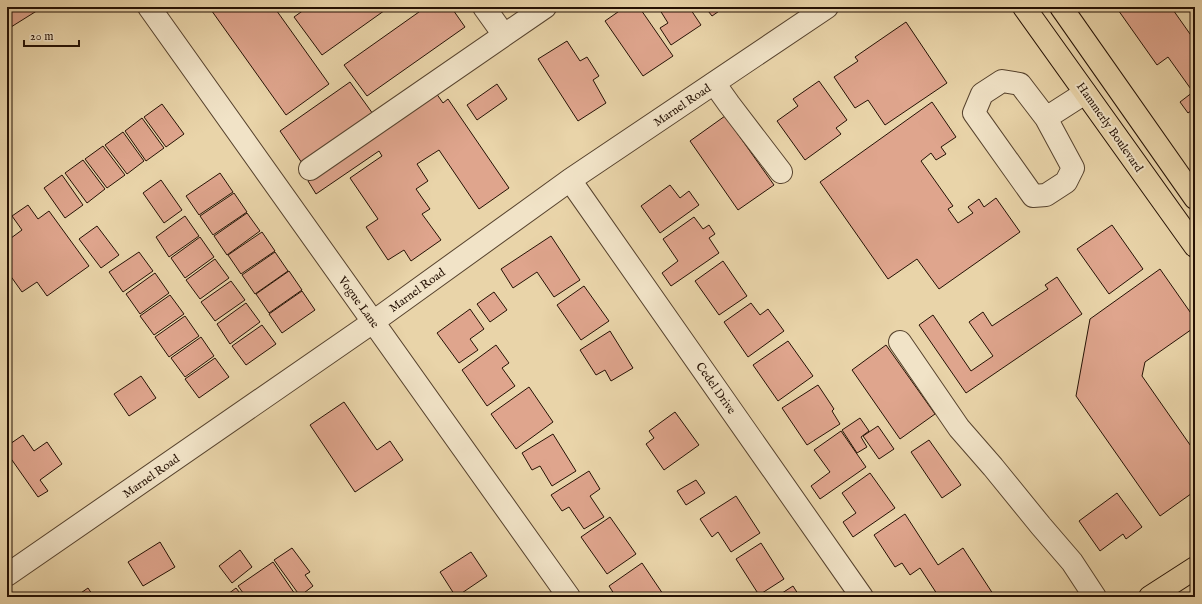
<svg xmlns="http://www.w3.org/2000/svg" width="1202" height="604" viewBox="0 0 1202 604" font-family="'IM FELL English',serif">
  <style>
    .building { fill: #dfa58d; stroke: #251104 }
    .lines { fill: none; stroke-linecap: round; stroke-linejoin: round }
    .minor-casing { stroke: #56422d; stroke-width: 24 }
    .major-casing { stroke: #251104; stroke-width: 24 }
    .minor { stroke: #f1e3c7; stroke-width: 22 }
    .major { stroke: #e9d4a9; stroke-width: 22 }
    .labels { text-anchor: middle; stroke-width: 4; stroke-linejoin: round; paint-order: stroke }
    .street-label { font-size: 12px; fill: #251104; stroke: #f1e3c7 }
  </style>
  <rect width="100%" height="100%" fill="#e9d4a9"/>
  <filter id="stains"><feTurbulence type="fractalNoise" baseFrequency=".005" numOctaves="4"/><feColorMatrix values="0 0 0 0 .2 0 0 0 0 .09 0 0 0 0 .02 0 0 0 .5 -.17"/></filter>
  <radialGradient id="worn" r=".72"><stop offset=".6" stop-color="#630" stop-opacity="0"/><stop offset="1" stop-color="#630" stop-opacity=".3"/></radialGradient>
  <path class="building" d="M7 7H43L11 27 7 22Z
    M209 7H274L329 84 286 115Z
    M308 7H387L388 8 322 55 294 17Z
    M426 7H451L465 27 367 96 344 65Z
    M625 7H639L673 56 643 76 605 21Z
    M658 7H689L701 25 671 45 660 28 668 23Z
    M705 7H725L712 16Z
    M1116 7H1171L1195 41V108L1188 113 1180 102 1193 92 1168 57 1157 65Z
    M906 22 947 83 885 125 868 100 855 108 834 77 858 61 855 57Z
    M567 41 580 61 587 57 599 76 593 80 606 103 578 121 538 59Z
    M819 81 847 120 836 128 841 134 805 160 777 121 798 106 793 99Z
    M350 82 373 114 302 163 280 131Z
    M497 84 507 99 477 120 467 105Z
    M436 93 443 103 448 99 509 188 479 209 439 150 417 164 428 181 416 189 430 209 422 214 441 240 411 261 404 250 388 260 366 227 378 219 350 178 382 156 379 151 316 194 308 181Z
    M932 102 956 137 941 147 946 154 936 160 931 153 921 161 953 206 948 209 958 223 973 213 968 207 979 199 984 207 996 198 1020 232 939 289 917 259 888 279 820 182Z
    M162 104 184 134 166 147 144 117Z
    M725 116 774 185 738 210 690 141Z
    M142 118 164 148 146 161 125 131Z
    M123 132 144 161 127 174 105 145Z
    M103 146 125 175 107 188 85 159Z
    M83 160 105 189 87 203 65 173Z
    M220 173 233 192 199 215 186 196Z
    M62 175 83 205 65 218 44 188Z
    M161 180 182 210 164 223 143 193Z
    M670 185 680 198 689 191 699 205 660 233 641 206Z
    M234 193 247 212 213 235 200 216Z
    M28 205 38 219 49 211 89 266 47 296 37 282 22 292 7 271V241L22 230 12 216Z
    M247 213 260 231 227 255 214 236Z
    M185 216 199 236 169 257 156 237Z
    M694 217 703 229 709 225 715 234 709 238 719 253 671 286 662 273 678 261 663 239Z
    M1112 225 1143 269 1109 294 1077 249Z
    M97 226 119 255 101 268 79 239Z
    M262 232 275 251 241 274 228 255Z
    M551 236 580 280 554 297 537 272 513 288 501 269Z
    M200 237 214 257 185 278 171 258Z
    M139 252 153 271 123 292 109 272Z
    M275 252 288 271 255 294 242 275Z
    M215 259 229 278 200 299 186 280Z
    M723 261 747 296 719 315 695 281Z
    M1160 269 1195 319V327L1145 362 1142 376 1195 452V491L1160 516 1076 396 1090 319Z
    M289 271 302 290 269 313 256 294Z
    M155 273 169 293 140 314 126 294Z
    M1057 277 1082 314 966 393 919 325 933 315 971 371 993 356 969 322 983 312 992 326 1048 289 1045 285Z
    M231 281 245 300 215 321 201 302Z
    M584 286 609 321 581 340 557 305Z
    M302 291 315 310 282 333 269 314Z
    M494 292 507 310 490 322 477 304Z
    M170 295 184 314 154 335 140 316Z
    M246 303 260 322 230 344 217 324Z
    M751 303 760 315 768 309 784 331 748 357 724 322Z
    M470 309 484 329 470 339 478 350 459 363 437 333Z
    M185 316 199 336 169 357 155 337Z
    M262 325 276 344 246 365 232 346Z
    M610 331 633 368 611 381 605 370 596 375 580 350Z
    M201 337 214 356 185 377 171 358Z
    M788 341 813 376 778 401 753 365Z
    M496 345 509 363 502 368 515 386 487 406 462 370Z
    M886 345 935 414 900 439 852 370Z
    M215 358 229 377 199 398 185 379Z
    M141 376 156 398 129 416 114 394Z
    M818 385 834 409 832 411 840 424 807 445 782 408Z
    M529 387 553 422 516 449 491 414Z
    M344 402 377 450 390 441 403 460 355 492 310 425Z
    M675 412 699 445 664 470 646 444 654 438 649 431Z
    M860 418 869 431 861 437 867 447 857 453 842 430Z
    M878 426 894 449 879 459 863 436Z
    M841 431 866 467 820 499 811 486 830 472 814 450Z
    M553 434 576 471 552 486 540 466 532 470 522 453Z
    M23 435 34 451 47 442 62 464 40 480 48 491 38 497 7 453V446Z
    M929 440 961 485 942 498 911 452Z
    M589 471 600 489 590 496 604 517 584 529 569 507 562 511 551 495Z
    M870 473 895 508 853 537 843 522 856 513 842 493Z
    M696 480 705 493 686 505 677 491Z
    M1117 493 1142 527 1126 539 1123 534 1100 551 1079 521Z
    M736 496 760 533 731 552 718 532 712 537 700 519Z
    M905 514 938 565 963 548 995 597H939L920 568 910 575 902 563 895 567 874 535Z
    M610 517 636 554 607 574 581 537Z
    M160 542 175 567 143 586 128 562Z
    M761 543 784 579 759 595 736 559Z
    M292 548 310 572 305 575 313 586 300 596 274 560Z
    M240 550 252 567 232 583 219 566Z
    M471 552 487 576 456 597 440 572Z
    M273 562 297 597H246L238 586Z
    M642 563 665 597H616L609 586Z
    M793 586 800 597H776Z
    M88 588 94 597H75Z
    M236 588 243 597H224Z"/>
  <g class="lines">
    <defs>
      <path id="minor" d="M149 7 569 597
        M484 7 504 35
        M714 83 729 104 781 172
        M1046 118 1073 168 1066 182 1046 195 1033 196 974 113 982 94 1002 81 1020 84 1046 118 1085 93
        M310 169 545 7
        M570 180 862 597
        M900 342 959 428 993 467 1041 526 1072 562 1095 597
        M7 575 373 322 570 180 827 7"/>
      <path id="major" d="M1024 7 1195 246
        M1061 7 1195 198
        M1150 597 1195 568"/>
    </defs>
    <use href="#minor" class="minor-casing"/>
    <use href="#major" class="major-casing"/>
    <use href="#minor" class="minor"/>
    <use href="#major" class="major"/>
  </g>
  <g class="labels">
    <g class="street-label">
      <text transform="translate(682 105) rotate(-34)" y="4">Marnel Road</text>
      <text transform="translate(1110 127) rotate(55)" y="4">Hammerly Boulevard</text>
      <text transform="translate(417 290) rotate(-36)" y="4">Marnel Road</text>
      <text transform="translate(359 302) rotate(54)" y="4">Vogue Lane</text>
      <text transform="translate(716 388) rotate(55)" y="4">Cedel Drive</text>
      <text transform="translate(151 476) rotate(-35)" y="4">Marnel Road</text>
    </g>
  </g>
  <rect width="1202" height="604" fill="none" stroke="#e9d4a9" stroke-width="24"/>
  <rect x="8" y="8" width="1186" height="588" fill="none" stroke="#251104" stroke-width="2"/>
  <rect x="12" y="12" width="1178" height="580" fill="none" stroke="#251104"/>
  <path d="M24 40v6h55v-6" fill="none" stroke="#251104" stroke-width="2"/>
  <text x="30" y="40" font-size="12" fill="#251104" stroke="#f1e3c7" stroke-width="3" paint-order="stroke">20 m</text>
  <rect width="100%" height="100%" filter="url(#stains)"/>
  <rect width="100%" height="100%" fill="url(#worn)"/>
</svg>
